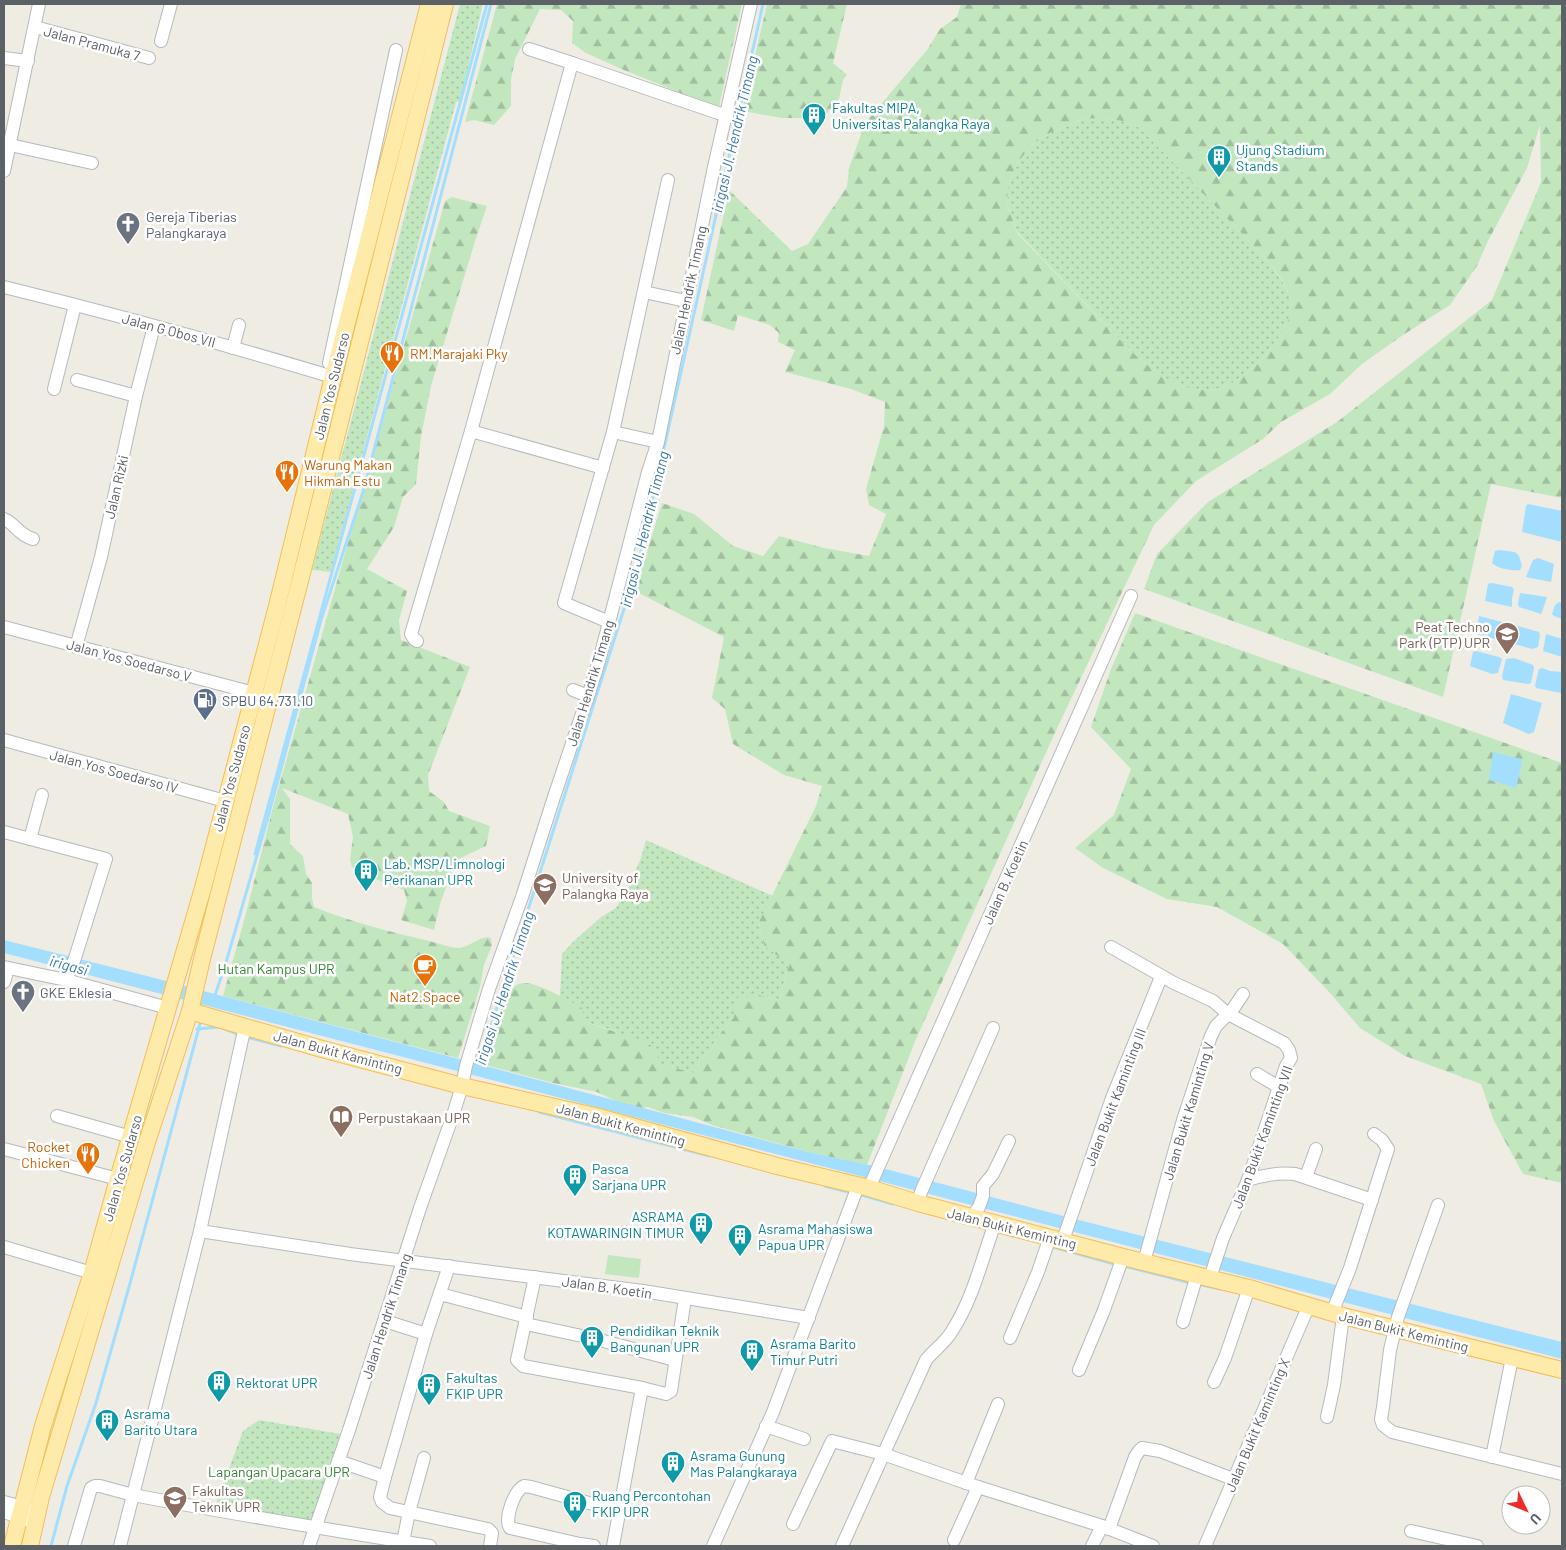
<svg xmlns="http://www.w3.org/2000/svg" width="1566" height="1550" font-family="Barlow,sans-serif">
  <style>
    .grass { fill: url(#grass-dots) }
    .forest { fill: url(#forest-firs); fill-rule: evenodd }
    .garden { fill: #c2e7bf }
    .water { fill: #a4deff }
    .lines { fill: none; stroke-linecap: round; stroke-linejoin: round }
    .stream { stroke: #a4deff; stroke-width: 3 }
    .minor-casing { stroke: #b6babe; stroke-width: 14 }
    .major-casing { stroke: #f6bd56; stroke-width: 18 }
    .minor { stroke: #fff; stroke-width: 12 }
    .major { stroke: #ffeba9; stroke-width: 16 }
    .labels { text-anchor: middle; dominant-baseline: central; stroke-width: 5; stroke-linejoin: round; paint-order: stroke }
    .street-label { font-size: 14px; fill: #5c6165; stroke: #fff }
    .culture-label { font-size: 14px; fill: #0d838f; stroke: #fff; text-anchor: start }
    .worship-label { font-size: 14px; fill: #5b616d; stroke: #fff; text-anchor: start }
    .food-label { font-size: 14px; fill: #c56008; stroke: #fff; text-anchor: start }
    .education-label { font-size: 14px; fill: #785e54; stroke: #fff; text-anchor: start }
    .service-label { font-size: 14px; fill: #4e5e75; stroke: #fff; text-anchor: start }
    .park-label { font-size: 14px; fill: #348632; stroke: #fff }
    .water-label { font-size: 15px; font-style: italic; fill: #3a7aac; stroke: #fff }
  </style>
  <defs>
    <pattern id="grass-dots" width="8" height="8" patternUnits="userSpaceOnUse" patternTransform="scale(1.25)"><rect width="8" height="8" fill="#c2e7bf"/><path d="M2 2h.1M6 6h.1" fill="none" stroke="#a1bf9f" stroke-width="1.8" stroke-linecap="round"/></pattern>
    <pattern id="forest-firs" width="22" height="20" patternUnits="userSpaceOnUse" patternTransform="scale(1.25)"><rect width="22" height="20" fill="#c2e7bf"/><path d="M5 1l3.5 6h-7zM16 11l3.5 6h-7z" fill="#a1bf9f"/></pattern>
  </defs>
  <rect width="100%" height="100%" fill="#efece4"/>
  <!-- grass -->
  <g class="grass">
    <path d="M460,4h23l-23,97 -4,1 -125,470 -19,-2z"/>
    <path d="M1102,118l21,3 17,7 129,134c9,13 24,32 23,48 0,3 -3,7 -4,10 -10,26 -44,64 -72,69 -7,2 -20,1 -27,-1 -23,-5 -43,-23 -60,-39l-112,-117 -10,-29 1,-16 10,-25 16,-19 16,-10 33,-14z"/>
    <path d="M646,840l127,56 -14,26 5,23 25,19 -10,36 -20,-5 -25,22 -18,22 -5,11 -11,10 -6,13 -26,-7 -9,5 -44,-40 -30,-9 -25,-26 2,-42 11,-12 28,-25 15,-9 12,-19 13,-31z"/>
    <path d="M259,1420l81,14 -28,91 -97,-19 28,-75z"/>
  </g>
  <!-- forest -->
  <g class="forest">
    <path d="M497,4h245l-23,102 -36,-12 -64,-26 -33,-15 -14,-10 1,-22 -12,-11 -21,-1 -25,50 -4,21v26l-17,19 -20,-5 -9,2z"/>
    <path d="M767,4h80l-14,59 14,12 -4,5 -4,19 -16,19h-41l-40,-7z"/>
    <path d="M961,4h601v494l-71,-14 -48,213 -299,-108 13,-35 51,-52 129,-80 155,-122 49,-118 -1,-57 -13,43 -39,73 -11,25 -27,39 -47,30 -41,29 -32,30 -49,28 -18,17 -67,42 -42,44 -95,199 -143,315 -49,126 -59,-13 -96,-27 -19,-8 -29,-4 -16,-6 -5,1 -19,-3 -27,-13 -44,-9 -64,-17 -3,-3c1,-9 3,-14 6,-23 6,-14 11,-58 33,-57 16,1 43,17 57,25l3,14 56,18 16,9 2,21 9,-4 26,7 6,-13 11,-10 5,-11 18,-22 2,-19 23,-3 20,5 10,-35 -25,-20 -5,-23 57,-116 6,-20 -38,-11 -51,-31 -8,-35 -13,-11 12,-61 -89,-46 27,-88 32,11 39,32 30,10 16,-20 45,12 45,8 17,-42 -17,-9 -3,-16 18,-63 1,-24 -34,-13 -66,-17 10,-22 -17,-8 1,-9 -9,-8 -32,-10 -4,16 -33,-11 28,-130 63,61 16,-7 39,-57 2,-19 16,-45 62,-73 13,-21 17,-12zM1102,118l21,3 17,7 129,134c9,12 24,32 23,48 0,3 -3,7 -4,10 -10,26 -44,64 -72,69 -7,2 -20,1 -27,-1 -23,-6 -43,-23 -60,-39l-112,-116 -10,-30 1,-16 10,-25 16,-19 16,-10 33,-14z"/>
    <path d="M452,197l35,9 -11,32 -45,148 -10,50 -5,48 -13,13 -9,30 -27,42 40,22 -8,29 2,20 69,27 -42,108 1,16 15,11 5,9 41,15 -4,20 -30,14 -16,44 -6,26 -33,-10 6,-19 -3,-11 -28,-11 -24,-12 -2,-7 3,-23 -5,-23 -66,-26 8,11v45l13,12 3,18 6,9v15l2,9c38,15 76,25 115,34 9,2 21,7 30,7 11,-1 23,-14 32,-10l1,7 -8,20 -4,22 -22,71 -235,-62 22,-79 28,-110 172,-606z"/>
    <path d="M1135,613l427,150v420l-39,-9 -29,-53 -13,-37 -76,-28 -45,-28 -30,-35 -47,-49 -66,-37 -50,-8 -64,-31 -28,-20 39,-33 17,-46 -40,-42 20,-58z"/>
  </g>
  <!-- garden -->
  <path class="garden" d="M608,1255l33,4 -2,19 -34,-4z"/>
  <!-- water -->
  <g class="water">
    <path d="M1528,504l34,7v31l-40,-10 4,-26z"/>
    <path d="M1499,550l16,2 4,4 3,10 -2,4c-8,1 -22,-1 -28,-7l3,-12z"/>
    <path d="M1538,558l16,6 -3,18 -25,-5 7,-17z"/>
    <path d="M1492,583l20,4 2,3 -2,8v9l-27,-6 3,-17z"/>
    <path d="M1520,593l27,4 -5,15 -1,2 -22,-7 -1,-3z"/>
    <path d="M1559,602l3,1v16l-8,-3 -2,-2 3,-9z"/>
    <path d="M1479,616l27,7 -3,18 -27,-7z"/>
    <path d="M1514,625l25,7 1,3 -2,12 -6,2 -22,-6z"/>
    <path d="M1546,634l16,5v18l-19,-6z"/>
    <path d="M1476,651l23,6 3,2 -4,14 -6,1 -22,-8 3,-14z"/>
    <path d="M1514,658l19,7 1,3 -3,15 -3,1 -25,-4 -1,-4 4,-17z"/>
    <path d="M1542,668l8,3 12,1v20l-1,1 -25,-5 -1,-3 4,-16z"/>
    <path d="M1511,694l31,9 -8,29 -5,2 -26,-11z"/>
    <path d="M1493,752l28,7 1,4 -6,25 -27,-8z"/>
    <path d="M4,940l147,37 657,175 70,15 193,51 491,124v17l-1558,-406z"/>
  </g>
  <g class="lines">
    <!-- stream -->
    <g class="stream">
      <path d="M255,854l232,-850"/>
      <path d="M214,998l11,-32 43,-149 53,-197 42,-128 128,-488"/>
      <path d="M197,1029l22,-2"/>
      <path d="M225,1029l15,6"/>
      <path d="M246,1037l35,9"/>
      <path d="M478,1067l160,-502 125,-561"/>
      <path d="M539,1112l171,44"/>
      <path d="M825,1186l27,7"/>
      <path d="M858,1194l35,10"/>
      <path d="M1049,1246l69,19"/>
      <path d="M1124,1266l67,17"/>
      <path d="M1197,1284l23,5"/>
      <path d="M51,1546l16,-60 29,-83 33,-116 72,-267"/>
    </g>
    <defs>
      <g id="minor">
        <path d="M35,27l114,31"/>
        <path d="M161,41l10,-37"/>
        <path d="M529,49l43,14"/>
        <path d="M4,58l24,3"/>
        <path d="M10,145l82,18"/>
        <path d="M4,171l35,-167"/>
        <path d="M4,287c110,27 220,57 329,90"/>
        <path d="M644,292l42,9"/>
        <path d="M233,348l6,-23"/>
        <path d="M329,363l67,-313"/>
        <path d="M77,380l59,16"/>
        <path d="M54,389l21,-84"/>
        <path d="M471,431l132,37"/>
        <path d="M613,432l45,10"/>
        <path d="M4,519c12,5 13,15 29,20"/>
        <path d="M609,622l-45,-19 49,-171 55,-252"/>
        <path d="M4,627l250,66"/>
        <path d="M417,641l-3,-2 -3,-5 60,-203 101,-368 155,53"/>
        <path d="M76,647l25,-90 35,-161 18,-70"/>
        <path d="M573,690l15,6"/>
        <path d="M4,740l221,61"/>
        <path d="M4,832l102,27 -31,99 -9,22"/>
        <path d="M30,839l12,-44"/>
        <path d="M1111,947l63,36 39,18 15,13 56,29 5,7 2,8 -5,8 -38,114 -25,58 -13,40"/>
        <path d="M4,967l62,13 102,28"/>
        <path d="M4,982l4,-13"/>
        <path d="M1257,1074l22,13"/>
        <path d="M57,1116l74,21"/>
        <path d="M4,1149l114,30"/>
        <path d="M1306,1177l10,-28"/>
        <path d="M1248,1180c16,-5 30,-8 47,-6l77,26"/>
        <path d="M869,1188l262,-592"/>
        <path d="M918,1203l3,-11 72,-164"/>
        <path d="M1438,1205l-40,112 -8,33 -7,57 -2,12 2,6 9,7 170,42"/>
        <path d="M972,1217l7,-10 4,-11v-10l10,-12 16,-33"/>
        <path d="M200,1231l150,23 293,37 166,27"/>
        <path d="M1063,1240l49,-142 49,-121"/>
        <path d="M4,1247l88,26"/>
        <path d="M1144,1262l39,-142 28,-84 5,-10 17,-17 10,-15"/>
        <path d="M535,1277l-18,83 6,6 119,22 24,6 5,-3 14,-93"/>
        <path d="M440,1294l87,23"/>
        <path d="M1332,1313l18,-45 38,-119 -6,-9 -8,-6"/>
        <path d="M385,1321l41,13"/>
        <path d="M1183,1322l14,-47"/>
        <path d="M526,1324l70,15 79,21"/>
        <path d="M1010,1338l28,-66 12,-35"/>
        <path d="M1079,1370l25,-60 19,-53"/>
        <path d="M1214,1382l11,-24 24,-70"/>
        <path d="M1327,1417l7,-32 9,-69"/>
        <path d="M766,1426l38,13"/>
        <path d="M1492,1457l20,-99"/>
        <path d="M338,1461l47,16 41,-143 23,-68"/>
        <path d="M385,1477l-5,20 2,5 8,6 98,21 4,4 -2,13"/>
        <path d="M966,1483l32,-79"/>
        <path d="M4,1502l26,7"/>
        <path d="M4,1512l23,8"/>
        <path d="M793,1524l39,-83 51,13 95,33 124,39 51,20"/>
        <path d="M1109,1529l26,-72 4,-6 3,-3 18,3 73,28"/>
        <path d="M1411,1531l66,15"/>
        <path d="M954,1540l24,-53"/>
        <path d="M403,1542l6,-30 15,-54"/>
        <path d="M580,1544l14,2"/>
        <path d="M74,1546l17,-58 4,-2h5l33,9 67,-264 45,-205"/>
        <path d="M120,1546l13,-51c99,19 198,35 297,51"/>
        <path d="M309,1546l40,-116 71,-222 33,-93 9,-29 4,-20 23,-77 33,-92 32,-100 34,-101 11,-35 49,-189 10,-30 56,-275 37,-163"/>
        <path d="M580,1546v-2l-70,-16c-6,-9 4,-37 14,-42l7,1 87,24"/>
        <path d="M613,1546l29,-158"/>
        <path d="M713,1546l60,-134 85,-226"/>
        <path d="M842,1546l84,-186c8,-10 20,-18 26,-29 21,-32 30,-72 43,-108"/>
        <path d="M1092,1546l10,-20"/>
        <path d="M1205,1546l104,-241"/>
      </g>
      <g id="major">
        <path d="M190,1011l132,38 140,37 133,30 182,50 92,22 49,15 205,54 126,31 94,28 219,54"/>
        <path d="M12,1546l31,-120 49,-153 26,-94 85,-291 74,-282 56,-229 96,-373"/>
        <path d="M30,1546l11,-49 106,-355 43,-131 12,-52 99,-382 144,-573"/>
      </g>
    </defs>
    <!-- minor casing -->
    <use href="#minor" class="minor-casing"/>
    <!-- major casing -->
    <use href="#major" class="major-casing"/>
    <!-- minor -->
    <use href="#minor" class="minor"/>
    <!-- major -->
    <use href="#major" class="major"/>
  </g>
  <!-- icons -->
  <defs>
    <symbol id="building-pin" viewBox="-11 -11 22 30"><path d="M0 17L-7.5 6A9.5 9.5 0 1 1 7.5 6Z" fill="#0f9aa8" stroke="#fff"/><path d="M-4-6H4V6H1V3H-1V6H-4ZM-2.5-4.3h1.7v1.8h-1.7ZM.8-4.3h1.7v1.8H.8ZM-2.5-1h1.7V.8h-1.7ZM.8-1h1.7V.8H.8Z" fill="#fff"/></symbol>
    <symbol id="church-pin" viewBox="-11 -11 22 30"><path d="M0 17L-7.5 6A9.5 9.5 0 1 1 7.5 6Z" fill="#6b7280" stroke="#fff"/><path d="M-1.2-6h2.4v3.5h3.3v2.4h-3.3V6h-2.4V-.1h-3.3v-2.4h3.3Z" fill="#fff"/></symbol>
    <symbol id="restaurant-pin" viewBox="-11 -11 22 30"><path d="M0 17L-7.5 6A9.5 9.5 0 1 1 7.5 6Z" fill="#e8710a" stroke="#fff"/><path d="M-5-6h1v4h1v-4h1v4h1v-4h1v5L-1.5 .5V6h-2V.5L-5-1ZM5-6V6H3V1.5H1.5Q1.5-4 5-6Z" fill="#fff"/></symbol>
    <symbol id="school-pin" viewBox="-11 -11 22 30"><path d="M0 17L-7.5 6A9.5 9.5 0 1 1 7.5 6Z" fill="#8d6e63" stroke="#fff"/><path d="M0-5L7-2L0 1L-7-2ZM-4 1L0 2.5L4 1V4Q0 6-4 4Z" fill="#fff"/></symbol>
    <symbol id="fuel-pin" viewBox="-11 -11 22 30"><path d="M0 17L-7.5 6A9.5 9.5 0 1 1 7.5 6Z" fill="#5c6f8a" stroke="#fff"/><path d="M-5.5-6h7V0h2V4h1.3V-2.5L3-4.5l.8-.8L6-3V5H2.5V1h-1V6h-7ZM-4.2-4.7v3.2H.2V-4.7Z" fill="#fff"/></symbol>
    <symbol id="university-pin" viewBox="-11 -11 22 30"><path d="M0 17L-7.5 6A9.5 9.5 0 1 1 7.5 6Z" fill="#8d6e63" stroke="#fff"/><path d="M0-5L7-2L0 1L-7-2ZM-4 1L0 2.5L4 1V4Q0 6-4 4Z" fill="#fff"/></symbol>
    <symbol id="cafe-pin" viewBox="-11 -11 22 30"><path d="M0 17L-7.5 6A9.5 9.5 0 1 1 7.5 6Z" fill="#e8710a" stroke="#fff"/><path d="M-5.5-4.5H6V0H3Q3 3.5 0 3.5H-2.5Q-5.5 3.5-5.5 0ZM3-3.2v2h1.7v-2ZM-6 4.5H4V6H-6Z" fill="#fff"/></symbol>
    <symbol id="library-pin" viewBox="-11 -11 22 30"><path d="M0 17L-7.5 6A9.5 9.5 0 1 1 7.5 6Z" fill="#8d6e63" stroke="#fff"/><path d="M-6-4Q-3-5.5-.7-3.5V5Q-3 3-6 4ZM6-4Q3-5.5 .7-3.5V5Q3 3 6 4Z" fill="#fff"/></symbol>
  </defs>
  <g fill-rule="evenodd">
    <use href="#building-pin" x="800" y="101" width="28" height="38"/>
    <use href="#building-pin" x="1205" y="143" width="28" height="38"/>
    <use href="#church-pin" x="114" y="210" width="28" height="38"/>
    <use href="#restaurant-pin" x="378" y="339" width="28" height="38"/>
    <use href="#restaurant-pin" x="273" y="458" width="28" height="38"/>
    <use href="#school-pin" x="1493" y="620" width="28" height="38"/>
    <use href="#fuel-pin" x="191" y="686" width="28" height="38"/>
    <use href="#building-pin" x="352" y="857" width="28" height="38"/>
    <use href="#university-pin" x="531" y="871" width="28" height="38"/>
    <use href="#cafe-pin" x="411" y="952" width="28" height="38"/>
    <use href="#church-pin" x="9" y="978" width="28" height="38"/>
    <use href="#library-pin" x="327" y="1103" width="28" height="38"/>
    <use href="#restaurant-pin" x="74" y="1140" width="28" height="38"/>
    <use href="#building-pin" x="561" y="1162" width="28" height="38"/>
    <use href="#building-pin" x="687" y="1210" width="28" height="38"/>
    <use href="#building-pin" x="726" y="1222" width="28" height="38"/>
    <use href="#building-pin" x="578" y="1324" width="28" height="38"/>
    <use href="#building-pin" x="738" y="1337" width="28" height="38"/>
    <use href="#building-pin" x="205" y="1368" width="28" height="38"/>
    <use href="#building-pin" x="415" y="1371" width="28" height="38"/>
    <use href="#building-pin" x="93" y="1407" width="28" height="38"/>
    <use href="#building-pin" x="659" y="1449" width="28" height="38"/>
    <use href="#university-pin" x="161" y="1484" width="28" height="38"/>
    <use href="#building-pin" x="561" y="1489" width="28" height="38"/>
  </g>
  <g class="labels">
    <!-- street labels -->
    <g class="street-label">
      <text transform="translate(92 43) rotate(15)">Jalan Pramuka 7</text>
      <text transform="translate(688 290) rotate(-78)">Jalan Hendrik Timang</text>
      <text transform="translate(169 330) rotate(15)">Jalan G Obos VII</text>
      <text transform="translate(331 386) rotate(-76)">Jalan Yos Sudarso</text>
      <text transform="translate(116 487) rotate(-77)">Jalan Rizki</text>
      <text transform="translate(129 660) rotate(15)">Jalan Yos Soedarso V</text>
      <text transform="translate(590 683) rotate(-73)">Jalan Hendrik Timang</text>
      <text transform="translate(114 771) rotate(15)">Jalan Yos Soedarso IV</text>
      <text transform="translate(231 778) rotate(-75)">Jalan Yos Sudarso</text>
      <text transform="translate(1005 882) rotate(-66)">Jalan B. Koetin</text>
      <text transform="translate(338 1052) rotate(15)">Jalan Bukit Kaminting</text>
      <text transform="translate(1115 1097) rotate(-69)">Jalan Bukit Kaminting III</text>
      <text transform="translate(1188 1111) rotate(-73)">Jalan Bukit Kaminting V</text>
      <text transform="translate(621 1124) rotate(15)">Jalan Bukit Keminting</text>
      <text transform="translate(1262 1137) rotate(-70)">Jalan Bukit Kaminting VII</text>
      <text transform="translate(122 1168) rotate(-74)">Jalan Yos Sudarso</text>
      <text transform="translate(1012 1228) rotate(14)">Jalan Bukit Keminting</text>
      <text transform="translate(607 1287) rotate(8)">Jalan B. Koetin</text>
      <text transform="translate(386 1316) rotate(-72)">Jalan Hendrik Timang</text>
      <text transform="translate(1404 1331) rotate(14)">Jalan Bukit Keminting</text>
      <text transform="translate(1257 1425) rotate(-67)">Jalan Bukit Kaminting X</text>
    </g>
    <!-- culture labels -->
    <g class="culture-label">
      <text x="832" y="107">Fakultas MIPA,<tspan x="832" dy="16">Universitas Palangka Raya</tspan></text>
      <text x="1236" y="149">Ujung Stadium<tspan x="1236" dy="16">Stands</tspan></text>
      <text x="384" y="863">Lab. MSP/Limnologi<tspan x="384" dy="16">Perikanan UPR</tspan></text>
      <text x="592" y="1168">Pasca<tspan x="592" dy="16">Sarjana UPR</tspan></text>
      <text x="684" y="1216" text-anchor="end">ASRAMA<tspan x="684" dy="16">KOTAWARINGIN TIMUR</tspan></text>
      <text x="758" y="1228">Asrama Mahasiswa<tspan x="758" dy="16">Papua UPR</tspan></text>
      <text x="610" y="1330">Pendidikan Teknik<tspan x="610" dy="16">Bangunan UPR</tspan></text>
      <text x="770" y="1343">Asrama Barito<tspan x="770" dy="16">Timur Putri</tspan></text>
      <text x="446" y="1377">Fakultas<tspan x="446" dy="16">FKIP UPR</tspan></text>
      <text x="236" y="1382">Rektorat UPR</text>
      <text x="124" y="1413">Asrama<tspan x="124" dy="16">Barito Utara</tspan></text>
      <text x="690" y="1455">Asrama Gunung<tspan x="690" dy="16">Mas Palangkaraya</tspan></text>
      <text x="592" y="1495">Ruang Percontohan<tspan x="592" dy="16">FKIP UPR</tspan></text>
    </g>
    <!-- worship labels -->
    <g class="worship-label">
      <text x="146" y="216">Gereja Tiberias<tspan x="146" dy="16">Palangkaraya</tspan></text>
      <text x="40" y="992">GKE Eklesia</text>
    </g>
    <!-- food labels -->
    <g class="food-label">
      <text x="410" y="353">RM.Marajaki Pky</text>
      <text x="304" y="464">Warung Makan<tspan x="304" dy="16">Hikmah Estu</tspan></text>
      <text x="425" y="996" text-anchor="middle">Nat2.Space</text>
      <text x="70" y="1146" text-anchor="end">Rocket<tspan x="70" dy="16">Chicken</tspan></text>
    </g>
    <!-- education labels -->
    <g class="education-label">
      <text x="1490" y="626" text-anchor="end">Peat Techno<tspan x="1490" dy="16">Park (PTP) UPR</tspan></text>
      <text x="562" y="877">University of<tspan x="562" dy="16">Palangka Raya</tspan></text>
      <text x="358" y="1117">Perpustakaan UPR</text>
      <text x="192" y="1490">Fakultas<tspan x="192" dy="16">Teknik UPR</tspan></text>
    </g>
    <!-- service labels -->
    <g class="service-label">
      <text x="222" y="700">SPBU 64.731.10</text>
    </g>
    <!-- park labels -->
    <g class="park-label">
      <text x="276" y="968">Hutan Kampus UPR</text>
      <text x="279" y="1471">Lapangan Upacara UPR</text>
    </g>
    <!-- water labels -->
    <g class="water-label">
      <text transform="translate(734 134) rotate(-77)">irigasi Jl. Hendrik Timang</text>
      <text transform="translate(644 529) rotate(-76)">irigasi Jl. Hendrik Timang</text>
      <text transform="translate(69 965) rotate(15)">irigasi</text>
      <text transform="translate(504 988) rotate(-72)">irigasi Jl. Hendrik Timang</text>
    </g>
  </g>
  <!-- border -->
  <rect width="1566" height="1550" fill="none" stroke="#5c6165" stroke-width="10"/>
  <!-- north arrow -->
  <g transform="translate(1526 1510) rotate(133)"><circle r="24" fill="#ffffff" stroke="#bec0c1"/>
  <path d="M0-4L9 19L0 12L-9 19Z" fill="#ef2a2a"/>
  <text y="-8" font-size="14" font-weight="bold" text-anchor="middle" fill="#5c6165">U</text>
  </g>
</svg>
